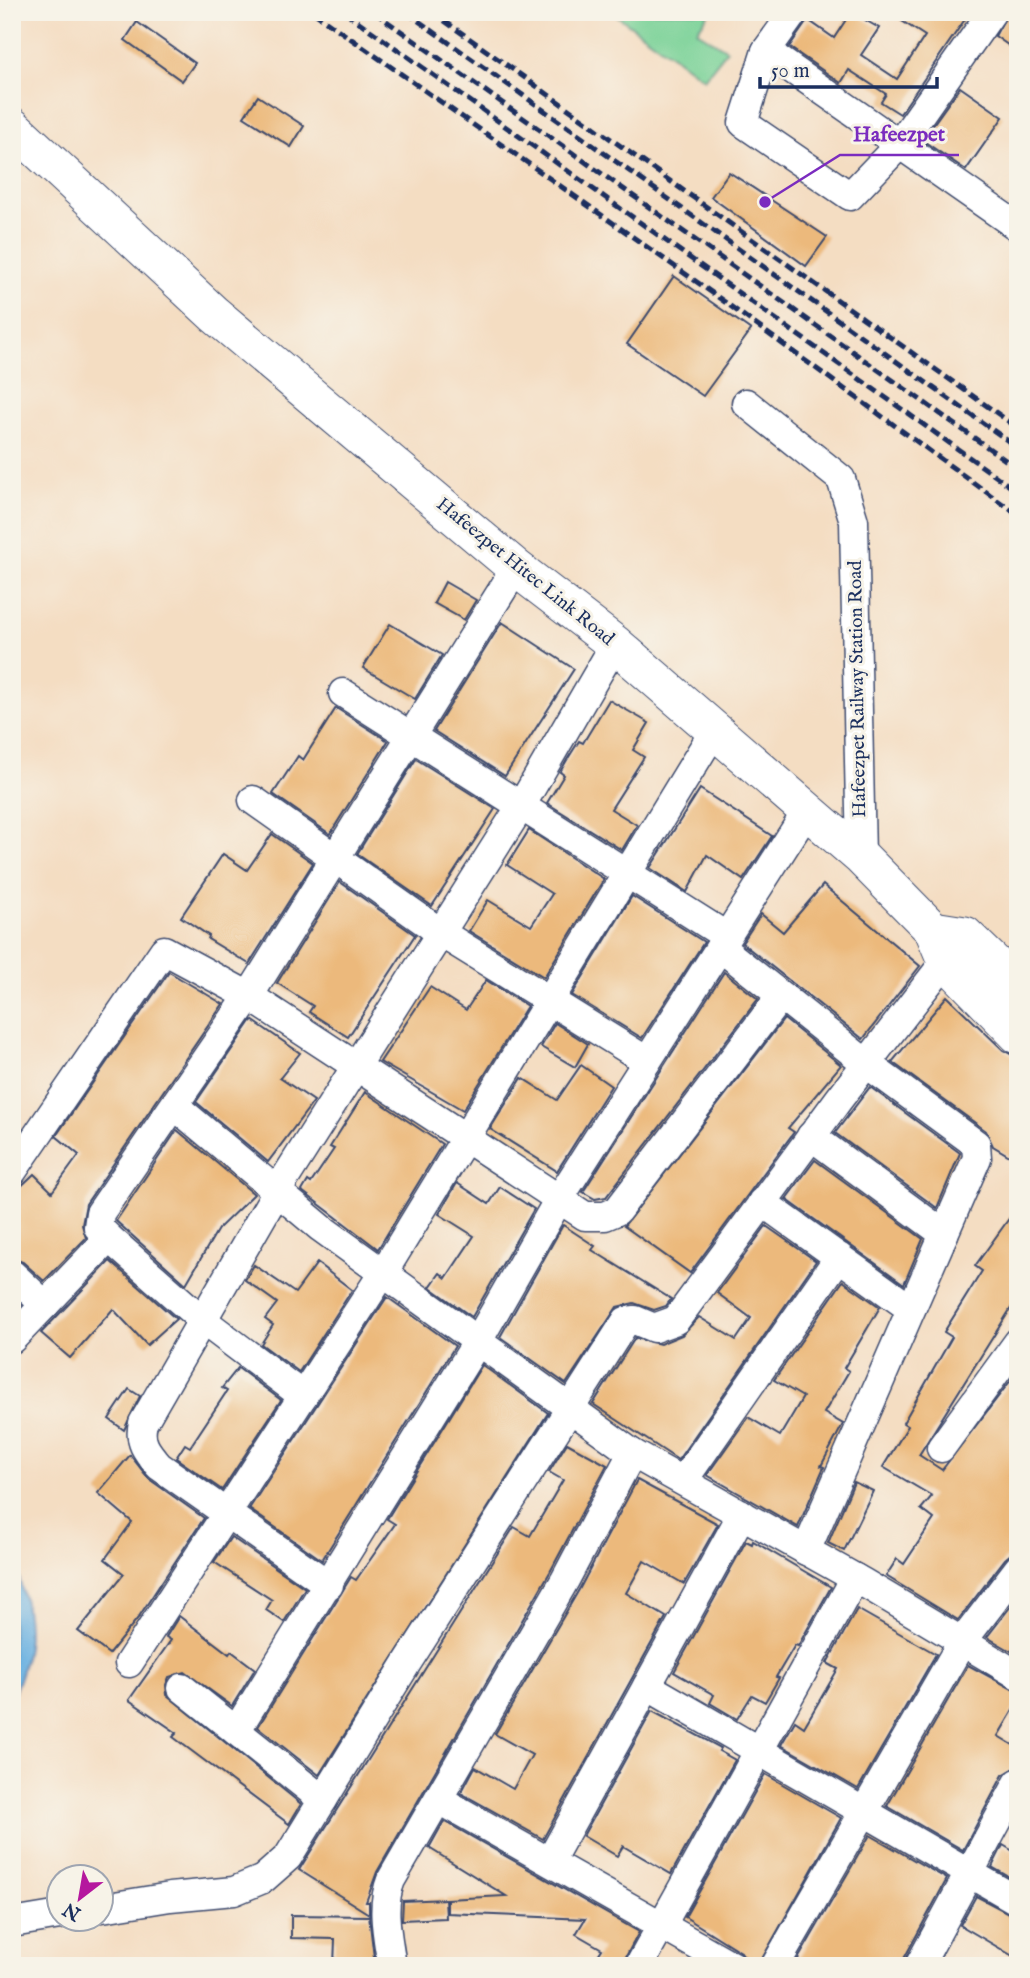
<svg xmlns="http://www.w3.org/2000/svg" width="1030" height="1978" font-family="'IM FELL English',serif">
  <style>
    .green { fill: #78d196; stroke: #4a807a; stroke-width: 2 }
    .water { fill: #6ab1e1; stroke: #4270a0; stroke-width: 2 }
    .building { fill: #ecb97b }
    .lines { fill: none; stroke-linecap: round; stroke-linejoin: round }
    .minor-casing { stroke: #3c496d; stroke-width: 31 }
    .major-casing { stroke: #3c496d; stroke-width: 39 }
    .minor { stroke: #fff; stroke-width: 28 }
    .major { stroke: #fff; stroke-width: 37 }
    .rail { stroke: #1b2f5e; stroke-width: 5; stroke-dasharray: 10 5; stroke-linecap: butt }
    .labels { text-anchor: middle; dominant-baseline: central; stroke-width: 6; stroke-linejoin: round; paint-order: stroke }
    .street-label { font-size: 19px; fill: #1b2f5e; stroke: #f7f3e8 }
    .leader { fill: none; stroke: #7b2cbf; stroke-width: 2.5 }
    .callout-dot { fill: #7b2cbf; stroke: #f7f3e8; stroke-width: 2.5 }
    .callout-label { font-size: 21px; text-anchor: middle; font-weight: bold; fill: #7b2cbf; stroke: #f7f3e8; stroke-width: 6; stroke-linejoin: round; paint-order: stroke }
  </style>
  <rect width="100%" height="100%" fill="#f7f3e8"/>
  <filter id="ink" filterUnits="userSpaceOnUse"><feTurbulence type="fractalNoise" baseFrequency=".0143" numOctaves="2"/><feDisplacementMap in="SourceGraphic" scale="14" xChannelSelector="R" yChannelSelector="G"/><feConvolveMatrix kernelMatrix="1 2 1 2 8 2 1 2 1" color-interpolation-filters="sRGB"/></filter>
  <filter id="wash" filterUnits="userSpaceOnUse"><feTurbulence type="fractalNoise" baseFrequency=".00686" numOctaves="4" result="noise"/><feDisplacementMap in="SourceGraphic" scale="28" xChannelSelector="R" yChannelSelector="G"/><feGaussianBlur stdDeviation="1.57" result="paint"/><feColorMatrix in="noise" values="0 0 0 0 0 0 0 0 0 0 0 0 0 0 0 0 0 1.4 0 .05"/><feComposite in="paint" operator="in"/></filter>
  <g filter="url(#wash)">
    <rect width="100%" height="100%" fill="#f4ddc2"/>
    <!-- green -->
    <path class="green" d="M612,12h98l-13,19 30,19 -23,29z"/>
    <!-- water -->
    <path class="water" d="M12,1552c16,58 26,87 0,145z"/>
    <g id="blocks">
      <!-- building -->
      <g class="building">
        <path d="M851,12l28,16 -18,27 36,24 28,-43 -37,-24h82l-70,102 -19,-12 5,-8 -37,-24 -8,13 -52,-36 19,-27 26,18z"/>
        <path d="M1008,12h10v40l-23,-16z"/>
        <path d="M137,22l58,41 -13,18 -57,-41z"/>
        <path d="M960,87l43,30 -37,53 -44,-30z"/>
        <path d="M258,96l46,30 -13,21 -47,-30z"/>
        <path d="M729,172l98,65 -21,29 -95,-69z"/>
        <path d="M674,276l77,54 -48,66 -76,-52z"/>
        <path d="M445,582l31,18 -12,20 -30,-17z"/>
        <path d="M502,622l72,47 -69,107 -71,-45z"/>
        <path d="M390,624l52,31 -27,44 -52,-31z"/>
        <path d="M609,700l40,23 -16,27 11,7 -33,52 26,16 -15,25 -75,-47 17,-28 -4,-3 7,-12 12,-19 4,2z"/>
        <path d="M336,708l52,33 -58,93 -57,-40 25,-38 5,4z"/>
        <path d="M416,759l79,50 -63,97 -75,-52z"/>
        <path d="M700,789l72,47 -29,44 -36,-25 -20,37 -37,-24z"/>
        <path d="M529,830l75,49 -60,98 -75,-46 19,-31 43,26 21,-32 -45,-29z"/>
        <path d="M272,834l41,29 -64,101 -41,-25 1,-3 -28,-19 42,-63 24,16z"/>
        <path d="M340,882l75,53 -67,102 -39,-25 4,-6 -36,-23z"/>
        <path d="M823,885l97,81 -57,73 -121,-96 19,-29 22,18z"/>
        <path d="M632,896l72,46 -62,96 -70,-43z"/>
        <path d="M169,972l54,32 -137,200 -4,21 4,13 -42,43 -21,-19 -11,-4v-63l22,-21 18,18 27,-37 -23,-19z"/>
        <path d="M724,972l34,27 -152,198 -11,2 -12,-7z"/>
        <path d="M486,980l41,26 -64,104 -83,-48 50,-75 36,23z"/>
        <path d="M947,996l56,54 15,8v103l-25,-15 -7,-15 -94,-69z"/>
        <path d="M784,1019l57,46 -53,63 6,4 -104,141 -66,-47z"/>
        <path d="M252,1020l48,33 -20,25 34,23 -46,61 -72,-60z"/>
        <path d="M555,1023l33,21 -13,23 -34,-20z"/>
        <path d="M581,1065l30,21 -54,85 -67,-42 32,-51 35,22z"/>
        <path d="M870,1087l90,66 -23,55 -102,-75z"/>
        <path d="M365,1092l77,52 -64,105 -76,-58 6,-10 3,2 23,-34 -4,-2z"/>
        <path d="M177,1130l77,64 -36,35 -32,55 -70,-63z"/>
        <path d="M815,1160l108,79 -19,45 -118,-85z"/>
        <path d="M457,1183l32,21 11,-17 34,22 -62,108 -42,-30 10,-14 6,5 28,-42 -35,-22z"/>
        <path d="M1018,1206v91l-99,158 23,15 76,-99v94l-8,10 8,6v67l-13,11 -47,61 -72,-44 11,-17 7,5 30,-45 -13,-10 11,-13 -49,-29 25,-41 -5,-3 49,-86 -8,-5 38,-61 -7,-5z"/>
        <path d="M563,1225l32,21 -3,4 79,49 -5,7 -12,4 -20,-7 -17,4 -51,77 -66,-47z"/>
        <path d="M766,1226l50,35 -138,199 -85,-56 42,-66 25,6 22,-9 17,-18 37,23 15,-22 -34,-25z"/>
        <path d="M110,1261l66,58 -29,26 -34,-36 -43,49 -29,-25z"/>
        <path d="M317,1263l35,27 -53,82 -38,-28 12,-19 -8,-6 12,-16 -32,-23 9,-15 41,28z"/>
        <path d="M843,1281l37,26 -36,61 5,3 -25,42 19,11 -22,42 3,1 -26,60 -91,-52 41,-58 32,19 23,-39 -29,-17z"/>
        <path d="M387,1297l68,49 -133,214 -73,-51z"/>
        <path d="M482,1365l66,48 -229,362 -61,-48 93,-150 5,3 39,-56 -8,-5z"/>
        <path d="M238,1368l43,32 -59,90 -46,-32 9,-14 5,3 37,-56 -5,-3z"/>
        <path d="M129,1389l11,7 -16,34 -15,-11z"/>
        <path d="M567,1443l40,22 -57,107 -173,300 -11,30h3v12l-70,-44 215,-343 16,9 33,-56 -14,-8z"/>
        <path d="M130,1455l19,24 55,39 -66,100 -29,36 -31,-23 46,-57 -19,-15 27,-37 -34,-29z"/>
        <path d="M637,1480l81,44 -34,60 -40,-23 -18,32 40,24 -123,222 -82,-46 14,-26 38,22 19,-34 -37,-21 85,-146z"/>
        <path d="M854,1482l19,9 -29,60 -16,-8z"/>
        <path d="M231,1537l74,51 -21,34 -18,-12 6,-10 -58,-38z"/>
        <path d="M746,1541l6,3 1,-3 78,46 -33,59 -3,-1 -19,32 3,1 -14,24 -13,-7 -15,24 -27,-16 4,-8 -40,-23z"/>
        <path d="M1018,1597v58l-31,-18z"/>
        <path d="M857,1609l79,45 -78,135 -77,-44 14,-24 9,6 34,-58 -11,-6z"/>
        <path d="M179,1616l50,38 2,-3 24,18 -23,37 -47,-34 -16,5 -3,8 1,10 134,109 -12,20 -116,-87 4,-4 -48,-33 42,-60 -5,-3z"/>
        <path d="M968,1665l50,27v10l-20,34 20,12v18l-15,9 -40,75 -76,-44z"/>
        <path d="M652,1711l69,37 -2,3 16,9 -64,114 -48,-28 -6,10 -34,-20z"/>
        <path d="M765,1774l76,44 -83,148h-8l-9,-14 -56,-35z"/>
        <path d="M444,1821l195,111 -18,34h-30l11,-17 -26,-15 9,-15 -138,-6v-14l59,-3 -77,-48z"/>
        <path d="M870,1835l77,44 -47,87h-106z"/>
        <path d="M1003,1845l15,9v28l-26,-15z"/>
        <path d="M976,1896l42,22v41l-58,-34z"/>
        <path d="M445,1899l1,19 -44,2 1,-19z"/>
        <path d="M291,1915l78,1 6,50h-41l1,-27 -44,-1z"/>
      </g>
    </g>
  </g>
  <g filter="url(#ink)">
    <use href="#blocks" fill-opacity="0" stroke="#3c496d" stroke-width="2"/>
    <g class="lines">
      <defs>
        <g id="minor">
          <path d="M794,12l-28,39 -23,72 107,73 48,-50 94,-134"/>
          <path d="M766,51l252,176"/>
          <path d="M746,403l95,76 13,42 7,336"/>
          <path d="M343,693l383,243"/>
          <path d="M253,800l188,133 206,128"/>
          <path d="M720,947l147,117 109,80 1,14 -171,393"/>
          <path d="M175,1106l146,122 311,225 232,130 154,92"/>
          <path d="M811,1136l133,98"/>
          <path d="M12,1172l152,-222 85,46 336,220h20l12,-5 164,-215"/>
          <path d="M762,1202l149,107"/>
          <path d="M12,1274l33,31"/>
          <path d="M12,1339l97,-101"/>
          <path d="M303,1396l-102,-77 -92,-81 -11,-11 2,-14 149,-217 267,-428"/>
          <path d="M941,1448l77,-106"/>
          <path d="M683,1481l156,-224"/>
          <path d="M742,1514l-95,172 371,215"/>
          <path d="M329,1585l-170,-119c-12,-14 -21,-24 -16,-43l134,-232 244,-385 94,-162"/>
          <path d="M129,1663l254,-390 331,-542"/>
          <path d="M182,1688l141,112"/>
          <path d="M236,1731l242,-390 81,-142 248,-388"/>
          <path d="M440,1800l293,166"/>
          <path d="M550,1861l97,-175"/>
          <path d="M102,1908l68,-11 64,-6 29,-12 25,-22 119,-194 219,-342 9,-1 19,8 22,-8 163,-221 118,-153"/>
          <path d="M12,1923l48,-8"/>
          <path d="M392,1966c-4,-28 -12,-59 -1,-86l174,-300 67,-127"/>
          <path d="M639,1966l216,-388"/>
          <path d="M775,1966l187,-324 56,-73"/>
          <path d="M919,1966l99,-183"/>
        </g>
        <g id="major">
          <path d="M12,126l202,188 302,254 99,76 246,213 72,73 13,31 72,74"/>
          <path d="M933,930l32,5 53,51"/>
        </g>
      </defs>
      <!-- minor casing -->
      <use href="#minor" class="minor-casing"/>
      <!-- major casing -->
      <use href="#major" class="major-casing"/>
      <!-- minor -->
      <use href="#minor" class="minor"/>
      <!-- major -->
      <use href="#major" class="major"/>
      <!-- rail -->
      <g class="rail">
        <path d="M313,12l391,275 314,228"/>
        <path d="M345,12l673,480"/>
        <path d="M374,12l644,457"/>
        <path d="M406,12l612,436"/>
        <path d="M432,12l586,416"/>
      </g>
    </g>
  </g>
  <g class="labels">
    <!-- street labels -->
    <g class="street-label">
      <text transform="translate(525 572) rotate(39)">Hafeezpet Hitec Link Road</text>
      <text transform="translate(858 689) rotate(-91)">Hafeezpet Railway Station Road</text>
    </g>
  </g>
  <!-- callouts -->
  <path class="leader" d="M765 202L840 155H959"/>
  <circle class="callout-dot" cx="765" cy="202" r="7"/>
  <g class="callout-label">
    <text x="899" y="141">Hafeezpet</text>
  </g>
  <!-- margin -->
  <rect width="1030" height="1978" fill="none" stroke="#f7f3e8" stroke-width="42"/>
  <!-- north arrow -->
  <g transform="translate(80 1898) rotate(211)"><circle r="33" fill="#f7f3e8" stroke="#9fa5b1" stroke-width="2"/>
  <path d="M0-5L12 26L0 18L-12 26Z" fill="#b5179e"/>
  <text y="-10" font-size="19" font-weight="bold" text-anchor="middle" fill="#1b2f5e">N</text>
  </g>
  <!-- scale -->
  <path d="M760 77v10h177v-10" fill="none" stroke="#1b2f5e" stroke-width="3.5"/>
  <text x="771" y="77" font-size="21" fill="#1b2f5e" stroke="#f7f3e8" stroke-width="5" paint-order="stroke">50 m</text>
</svg>
